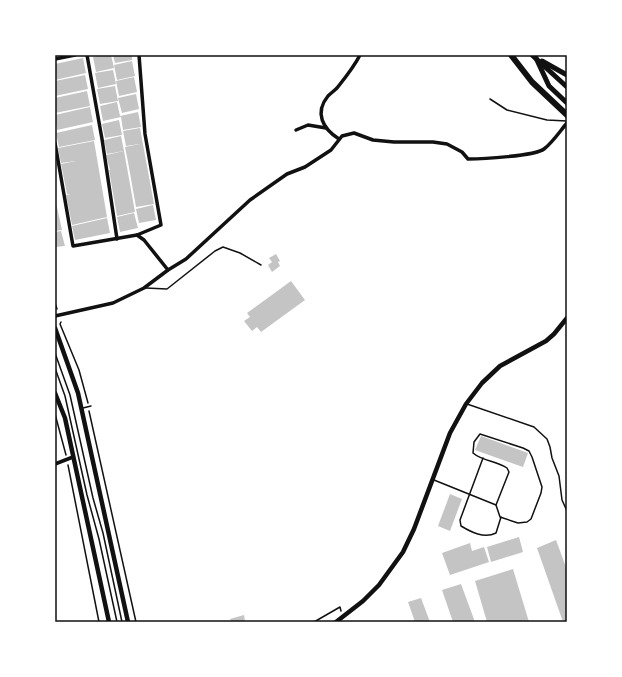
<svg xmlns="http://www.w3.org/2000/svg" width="622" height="677" font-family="Overpass,sans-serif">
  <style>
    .building { fill: #c4c4c4 }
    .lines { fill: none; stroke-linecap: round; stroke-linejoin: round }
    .path { stroke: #111; stroke-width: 1.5 }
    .service { stroke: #111; stroke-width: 1.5 }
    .minor { stroke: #111; stroke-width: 3.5 }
    .tertiary { stroke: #111; stroke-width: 4.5 }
    .secondary { stroke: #111; stroke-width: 5 }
    .motorway { stroke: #111; stroke-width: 6 }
    .neatline { fill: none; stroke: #111; stroke-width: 1.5 }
  </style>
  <rect width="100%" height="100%" fill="#fff"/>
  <!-- building -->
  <g class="building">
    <path d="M102,55h9l3,13 -18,4 -3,-15z"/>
    <path d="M113,55h19v5l-17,3z"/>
    <path d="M83,58l3,15 -31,7v-16z"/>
    <path d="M132,61l3,15 -18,4 -3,-15z"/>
    <path d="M113,70l3,14 -18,4 -3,-15z"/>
    <path d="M85,75l3,14 -33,7v-15z"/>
    <path d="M134,77l3,15 -18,4 -3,-15z"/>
    <path d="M115,86l3,15 -18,3 -3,-15z"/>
    <path d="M87,91l3,15 -35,7v-15z"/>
    <path d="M136,94l3,15 -17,4 -4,-15z"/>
    <path d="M117,102l3,14 18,-4 3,15 -18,3 -2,-13 -18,4 -3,-15z"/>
    <path d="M90,107l3,15 -36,8 -2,-15z"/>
    <path d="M119,120l3,15 -17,3 -3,-14z"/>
    <path d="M92,125l3,15 -36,7 -3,-14z"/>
    <path d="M140,128l14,76 -18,3 -8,-45 5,-1 -5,1 -3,-15 15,-3 -14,2 -3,-15z"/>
    <path d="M121,136l3,15 -17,3 -3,-14z"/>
    <path d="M94,141l13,76 -35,8 -6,-30 5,-1h-4l-6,-30 15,-3 -15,2 -3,-15z"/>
    <path d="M124,151l11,61 -18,4 -8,-46 5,-1 -4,1 -4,-15z"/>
    <path d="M55,198l7,32 -7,1z"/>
    <path d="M153,205l3,15 -17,3 -3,-14z"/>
    <path d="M134,213l4,15 -18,4 -3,-15z"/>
    <path d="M107,218l3,15 -35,7 -3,-14z"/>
    <path d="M61,231l4,15 -10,1v-15z"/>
    <path d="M276,254l4,7 -2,1 2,4 -8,6 -4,-7 4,-3 -3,-4z"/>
    <path d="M291,281l14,19 -44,32 -4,-5 -5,4 -8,-10 6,-4 -3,-4z"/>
    <path d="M481,436l47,17 -5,14 -48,-17z"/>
    <path d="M450,494l12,5 -12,32 -12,-5z"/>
    <path d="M519,537l4,15 -32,10 -4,-15z"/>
    <path d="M556,540l11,30v52h-4l-26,-74z"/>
    <path d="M470,543l2,8 12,-4 5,15 -39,13 -8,-22z"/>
    <path d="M513,569l16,53h-42l-12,-41z"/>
    <path d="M461,584l14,38h-22l-11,-32z"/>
    <path d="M421,598l9,24h-15l-7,-20z"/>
    <path d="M244,615l1,6 -14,1 -1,-3z"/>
  </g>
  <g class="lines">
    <!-- path -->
    <g class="path">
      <path d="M55,303l2,6"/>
      <path d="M61,322l-1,2 19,46 9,33"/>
      <path d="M89,411l47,211"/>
      <path d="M55,414l11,41"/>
      <path d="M68,465l31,157"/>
      <path d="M314,622l26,-15 1,4"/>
    </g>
    <!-- service -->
    <g class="service">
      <path d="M490,99l17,11 40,10 20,1"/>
      <path d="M146,288l21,1 48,-38 8,-4 17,6 21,12"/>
      <path d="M55,353l15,42 23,103 10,35 19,89"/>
      <path d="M55,368l10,28 22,99 12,44 18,83"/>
      <path d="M467,404l67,23 13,12 3,8 2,11 7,18 3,24 5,11"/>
      <path d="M83,408l8,-2"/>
      <path d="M480,434l43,14 6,3 3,6 10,30 -1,6 -10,26 -4,3 -9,1 -18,-6 -4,-12 13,-33 -2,-4c-10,-7 -25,-7 -34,-15l1,-11z"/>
      <path d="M483,458l-23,62 1,6c10,6 23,13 35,7l5,-16"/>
      <path d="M434,480l62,25"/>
    </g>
    <!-- minor -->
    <g class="minor">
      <path d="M87,55l15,84 15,100"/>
      <path d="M55,59l20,-4"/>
      <path d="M296,130l12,-5 18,3"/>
      <path d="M339,139c-16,-10 -25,-26 -11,-43 3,-3 6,-5 9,-8 8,-10 17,-21 23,-33"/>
      <path d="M55,143l18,103 64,-11 24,-10 -16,-91 -6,-79"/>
      <path d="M137,235l7,5 24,30"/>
      <path d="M55,316l58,-13 31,-15 24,-18 18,-11 64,-59 37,-26 18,-7 26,-17 11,-14 12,-3 19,7 21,2h39l14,2 15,8 6,7c14,0 67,-3 76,-10 9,-7 16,-18 23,-26"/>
      <path d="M55,464l18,-7"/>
    </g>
    <!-- tertiary -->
    <g class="tertiary">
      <path d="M55,328l23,65 50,229"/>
      <path d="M55,393l10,25 44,204"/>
      <path d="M336,622l27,-21 16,-16 24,-33 11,-23 36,-96 16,-29 16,-21 18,-17 46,-25 8,-7 13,-16"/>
    </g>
    <!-- secondary -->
    <g class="secondary">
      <path d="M532,55l35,32"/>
      <path d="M536,58l13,28 18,17"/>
      <path d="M542,61l25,14"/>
    </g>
    <!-- motorway -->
    <path class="motorway" d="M511,55l21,27 35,33"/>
  </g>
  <!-- border -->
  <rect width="622" height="677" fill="none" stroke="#ffffff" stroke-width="112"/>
  <rect x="56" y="56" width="510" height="565" class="neatline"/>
</svg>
